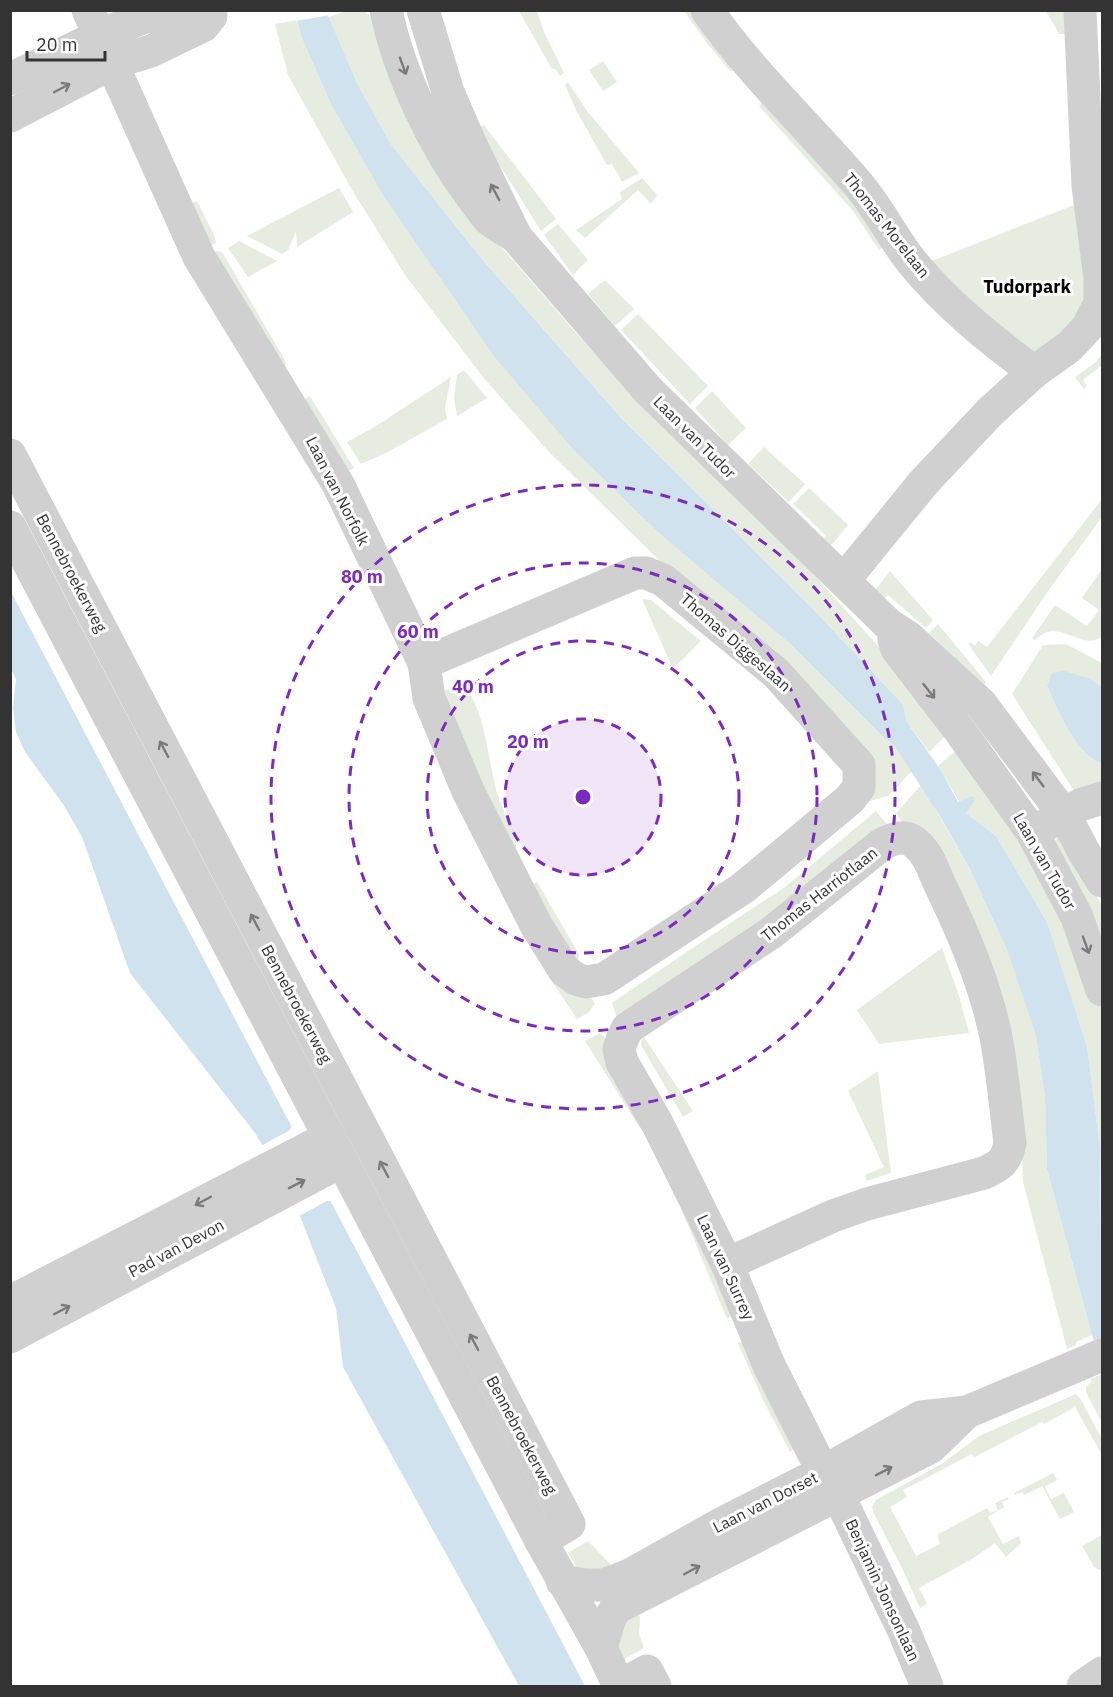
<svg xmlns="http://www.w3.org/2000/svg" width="1113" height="1697" font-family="'IBM Plex Sans',sans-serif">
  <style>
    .green { fill: #e6ecdf }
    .water { fill: #cfe2ee }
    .pier { fill: #fff }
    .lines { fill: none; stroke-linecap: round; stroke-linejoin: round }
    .minor { stroke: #d0d0d0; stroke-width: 33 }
    .oneway { stroke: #7a7a7a }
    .ring { fill: none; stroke: #7b2cbf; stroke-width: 3; stroke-dasharray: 10 8 }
    .labels { text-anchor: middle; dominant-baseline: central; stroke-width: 6; stroke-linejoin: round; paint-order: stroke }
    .street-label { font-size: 16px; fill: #333; stroke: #fff }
    .neighbourhood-label { font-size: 18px; font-weight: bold; fill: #000; stroke: #fff }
    .centre { fill: #7b2cbf; stroke: #fff; stroke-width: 3 }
    .ring-label { font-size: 18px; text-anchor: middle; font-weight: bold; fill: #7b2cbf; stroke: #fff; stroke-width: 6; stroke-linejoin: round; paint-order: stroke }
  </style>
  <rect width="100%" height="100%" fill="#fff"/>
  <!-- green -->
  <g class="green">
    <path d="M363,10l9,8 126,225 78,90 71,77 161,158 88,98 53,66 -20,20 -23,-31 -4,-16 -90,-97 -190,-189 -142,-162 -90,-114 -33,-60 -29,-66 19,-6z"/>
    <path d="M519,11h18l7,21 20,41 -4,3 -5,-7h-3z"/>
    <path d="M684,11h10l42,56 -5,5 -24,-29z"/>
    <path d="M1046,11h21l3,23h-11z"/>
    <path d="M297,20l4,16 30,68 53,93 109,158 237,236 58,51 94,94 12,9 18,26 -24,25 -22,6 9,-18 -210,-218 -116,-114 -66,-75 -78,-102 -53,-85 -64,-115 -13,-51z"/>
    <path d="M603,61l14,21 -14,9 -14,-21z"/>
    <path d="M568,82l19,29 52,62 -17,9 -10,-18 -5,1 -30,-53 -12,-27z"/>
    <path d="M765,100l62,70 58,76 -6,4 -26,-39 -94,-105z"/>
    <path d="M484,125l72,94 -15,12 -40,-64 -9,3 -18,-40z"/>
    <path d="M642,178l15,17 -6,9 -13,-14 -53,48 -9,-8 46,-31 -2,-7z"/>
    <path d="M339,188l14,24 -56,35 -1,-15 -8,18 -6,4 -35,-18z"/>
    <path d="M197,201l17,34 2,8 -6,3 -22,-41z"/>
    <path d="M1079,203l7,106 -13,19 -42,27 -104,-92z"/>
    <path d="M558,224l30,36 -15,15 -29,-40z"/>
    <path d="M239,241l38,20 -29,16 -20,-29z"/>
    <path d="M216,251l6,1 61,105 3,6 -1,3 -71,-111z"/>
    <path d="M605,280l29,29 -19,17 -27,-32z"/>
    <path d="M638,314l70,72 -18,18 -69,-74z"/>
    <path d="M1102,354v11l-19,15 4,6 -3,3 -9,-12 21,-15z"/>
    <path d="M464,370l23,28 -30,18 -3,-19 3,-22z"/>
    <path d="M451,377l-6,31 2,11 -59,33 -27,12 -14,-22 29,-16z"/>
    <path d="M712,391l34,37 -18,17 -33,-37z"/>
    <path d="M310,396l44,72 -7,4 -44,-72z"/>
    <path d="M764,447l41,37 -16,18 -41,-38z"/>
    <path d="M809,488l39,37 -22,27 -7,-8 7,-8 -33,-32z"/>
    <path d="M1102,499v18l-56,77 -55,82 -22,-31 1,-3 5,4 3,-5 9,6z"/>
    <path d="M1102,569v68c-20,12 -34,-10 -55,-5 -4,1 -8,5 -12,8l-3,-2 23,-33 32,21 12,-16 -17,-12z"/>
    <path d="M890,571l43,49 -7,8 -38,-33 -6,6 -9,-8z"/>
    <path d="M642,599l9,1 50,41 -28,28z"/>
    <path d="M938,624l48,58 -2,3 -55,-52z"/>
    <path d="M1066,644l36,19v24l-11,-8 -44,7c11,23 30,71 55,77v23l-24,11 -66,-103 31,-49z"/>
    <path d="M461,685c24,15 28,85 37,111 5,15 13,28 19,43l-1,8 -9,4 -68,-158 16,-7z"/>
    <path d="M960,747l57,74 85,184v239l-2,-97 -13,-101 -40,-124 -51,-86 -30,-23 -28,-47z"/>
    <path d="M921,785l49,84 37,81 29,86 9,62 2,71 45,166 -16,7v3l-9,4 -44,-167 -2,-52 -113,-299 -12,-18z"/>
    <path d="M876,811l14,17 -271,197 -7,-22 73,-50 100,-66z"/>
    <path d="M1062,837l40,68v46l-50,-107 5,-6z"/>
    <path d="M537,882l42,72 -1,6 -7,3 -43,-76z"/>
    <path d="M942,948l17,48 10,37 -90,11 -22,-34z"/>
    <path d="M559,979l28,12 8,13 -7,9 -11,6 -24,-36z"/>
    <path d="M600,1033l11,12 37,80 -8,3 -55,-87z"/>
    <path d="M644,1037l49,74 -10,6 -41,-70 -1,-6z"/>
    <path d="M878,1071l13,102 -24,8 -2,-6 19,-8 -36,-76z"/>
    <path d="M680,1206l55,109 -8,4z"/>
    <path d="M747,1340l49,108 -6,4 -27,-52 -25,-57z"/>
    <path d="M1102,1374v49l-16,-31v-5l5,-5 -1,-3z"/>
    <path d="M1076,1394l4,4 22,41v16l-27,-48 -31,17 -2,-2 -67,35 -3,-3 -69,36 4,7 -17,10 26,49 24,-12 -3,-9 50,-27 3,5 8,-3 -3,-7 13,-6 1,2 -7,3 2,5 -16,10 15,27 16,-8 2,7 -15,14 -11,-14 -23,16 -53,29 8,16 -7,4 -18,-40 -28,-54 -2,-7 4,-7 67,-37 36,-27z"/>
    <path d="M1053,1473l4,7 -12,7 6,12 13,-6 10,19 -14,7 -18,-33 -18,9 -2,-3 -7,3 -1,-2z"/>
    <path d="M1102,1535v36l-8,-4 -12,-21z"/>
    <path d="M588,1541l32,33 -43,-6 -9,-15z"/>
    <path d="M637,1608l3,10 -1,16 5,14 -23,13c-10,-28 -4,-33 16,-53z"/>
  </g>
  <!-- water -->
  <g class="water">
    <path d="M295,11h31l31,72 33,60 90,114 142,162 190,189 91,97 3,16 34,48 18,33 14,-6 3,3 -9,14 30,23 51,86 40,124 13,101 2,216 -10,-28 -45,-166 -2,-71 -9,-62 -29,-86 -37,-81 -29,-51 -47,-73 -12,-9 -94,-94 -130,-110 -85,-83 -80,-94 -109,-158 -53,-93 -30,-68z"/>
    <path d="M10,590l575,1096h-66l-176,-319 -7,-59 -36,-92 -38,-71 -7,-12 -125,-160 -48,-136 -19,-33 -38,-52 -9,-20 -3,-24 3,-29 -6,-12z"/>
    <path d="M1064,671l27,8 11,8v76c-25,-6 -44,-54 -55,-77l5,-13z"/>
  </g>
  <!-- pier -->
  <g class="pier">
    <path d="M292,10h37l1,5 -35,6z"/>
    <path d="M293,1124l40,77h-6l-30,16 -38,-70 31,-17z"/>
  </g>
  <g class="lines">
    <!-- minor -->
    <g class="minor">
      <path d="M88,10l111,247 139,227 86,179 5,35 39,93 68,134 28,45 12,9 10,3 18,-3 139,-91 107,-89 9,-12v-22l-83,-92 -113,-93 -17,-7h-11l-211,90"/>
      <path d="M386,10c13,63 48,137 86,187 6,7 11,16 17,22 8,7 19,12 27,18l-45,-92 -23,-53 -25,-82"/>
      <path d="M707,10c44,63 100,115 150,173 21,24 35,54 55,79 34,42 79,78 122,110l35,-25 18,-19 13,-25v-25l-12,-92 -8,-176"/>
      <path d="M10,79l89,-43 43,-18 48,-8"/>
      <path d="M10,116l102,-53 39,-12 52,-25 8,-10"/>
      <path d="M516,237l132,153 240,234 20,13 73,67 84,112 19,36 18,29"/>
      <path d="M10,455l559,1069 -28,17"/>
      <path d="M10,527l531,1014 60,107 18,38"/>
      <path d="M844,580l80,-98 66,-70 44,-40"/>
      <path d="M894,640l3,9 63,82 72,101 45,85 25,73"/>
      <path d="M1044,826l36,-21 22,-7"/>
      <path d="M727,1264l106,-48 34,-12 117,-31c17,-8 22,-11 26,-30 -4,-32 -7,-64 -12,-95 -9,-55 -34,-114 -58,-163 -7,-15 -12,-33 -26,-43 -11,-8 -23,-3 -33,3l-110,88 -137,91 -7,5 -5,11 -3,9 3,13 36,63 69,139 42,101 46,91 31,55 57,118 24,57"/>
      <path d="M10,1302l320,-165"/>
      <path d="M10,1337l332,-176"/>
      <path d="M562,1581l23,4h19l26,-10 91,-51 104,-53 96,-54 46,-5 135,-57"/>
      <path d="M601,1648l9,-30 6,-10 315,-161 36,-35"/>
      <path d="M619,1686l28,-15 8,15"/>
      <path d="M1083,1686l19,-13"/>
    </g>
  </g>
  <!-- one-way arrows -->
  <defs><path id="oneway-shaft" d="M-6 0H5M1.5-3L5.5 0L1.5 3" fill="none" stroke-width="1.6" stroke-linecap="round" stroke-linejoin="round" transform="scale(1.5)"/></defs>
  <g class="oneway">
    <use href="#oneway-shaft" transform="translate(403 66) rotate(70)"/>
    <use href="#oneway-shaft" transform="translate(62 88) rotate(-28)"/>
    <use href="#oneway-shaft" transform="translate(495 192) rotate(-118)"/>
    <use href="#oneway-shaft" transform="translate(929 691) rotate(52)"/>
    <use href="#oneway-shaft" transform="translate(164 749) rotate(-118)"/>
    <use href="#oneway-shaft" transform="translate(1038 779) rotate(-127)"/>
    <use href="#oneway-shaft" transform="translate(255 922) rotate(-118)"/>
    <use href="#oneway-shaft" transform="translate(1086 945) rotate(70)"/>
    <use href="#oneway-shaft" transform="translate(384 1169) rotate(-118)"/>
    <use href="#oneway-shaft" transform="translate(297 1184) rotate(-27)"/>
    <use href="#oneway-shaft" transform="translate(203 1201) rotate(152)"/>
    <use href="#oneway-shaft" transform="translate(62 1310) rotate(-28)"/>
    <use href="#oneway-shaft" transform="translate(474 1342) rotate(-118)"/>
    <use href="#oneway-shaft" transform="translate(884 1471) rotate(-27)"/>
    <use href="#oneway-shaft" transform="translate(692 1570) rotate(-28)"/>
  </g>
  <!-- distance rings -->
  <circle cx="583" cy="797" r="78" fill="#7b2cbf" fill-opacity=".12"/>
  <g class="ring">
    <circle cx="583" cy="797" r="78"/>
    <circle cx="583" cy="797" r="156"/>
    <circle cx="583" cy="797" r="234"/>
    <circle cx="583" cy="797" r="312"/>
  </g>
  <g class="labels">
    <!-- street labels -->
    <g class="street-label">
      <text transform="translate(887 225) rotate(52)">Thomas Morelaan</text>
      <text transform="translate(695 437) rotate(45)">Laan van Tudor</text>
      <text transform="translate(338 491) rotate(63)">Laan van Norfolk</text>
      <text transform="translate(72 573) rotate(62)">Bennebroekerweg</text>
      <text transform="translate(736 642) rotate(41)">Thomas Diggeslaan</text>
      <text transform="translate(1045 861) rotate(60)">Laan van Tudor</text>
      <text transform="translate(819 894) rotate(-38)">Thomas Harriotlaan</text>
      <text transform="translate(297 1004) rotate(62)">Bennebroekerweg</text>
      <text transform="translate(176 1248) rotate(-28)">Pad van Devon</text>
      <text transform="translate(726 1267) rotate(65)">Laan van Surrey</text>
      <text transform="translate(522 1435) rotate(62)">Bennebroekerweg</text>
      <text transform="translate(765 1502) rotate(-27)">Laan van Dorset</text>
      <text transform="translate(883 1590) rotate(65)">Benjamin Jonsonlaan</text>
    </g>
    <!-- neighbourhood labels -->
    <g class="neighbourhood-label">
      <text x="1027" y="286">Tudorpark</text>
    </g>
  </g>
  <circle cx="583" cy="797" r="9" class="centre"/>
  <g class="ring-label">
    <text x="362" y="583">80 m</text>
    <text x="418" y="638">60 m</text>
    <text x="473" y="693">40 m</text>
    <text x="528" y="748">20 m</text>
  </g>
  <!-- border -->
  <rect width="1113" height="1697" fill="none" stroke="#333333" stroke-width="24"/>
  <!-- scale -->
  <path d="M27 51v9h78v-9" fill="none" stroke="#333333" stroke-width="3"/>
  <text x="36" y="51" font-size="18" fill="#333333" stroke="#ffffff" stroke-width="4.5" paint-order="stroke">20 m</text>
</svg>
